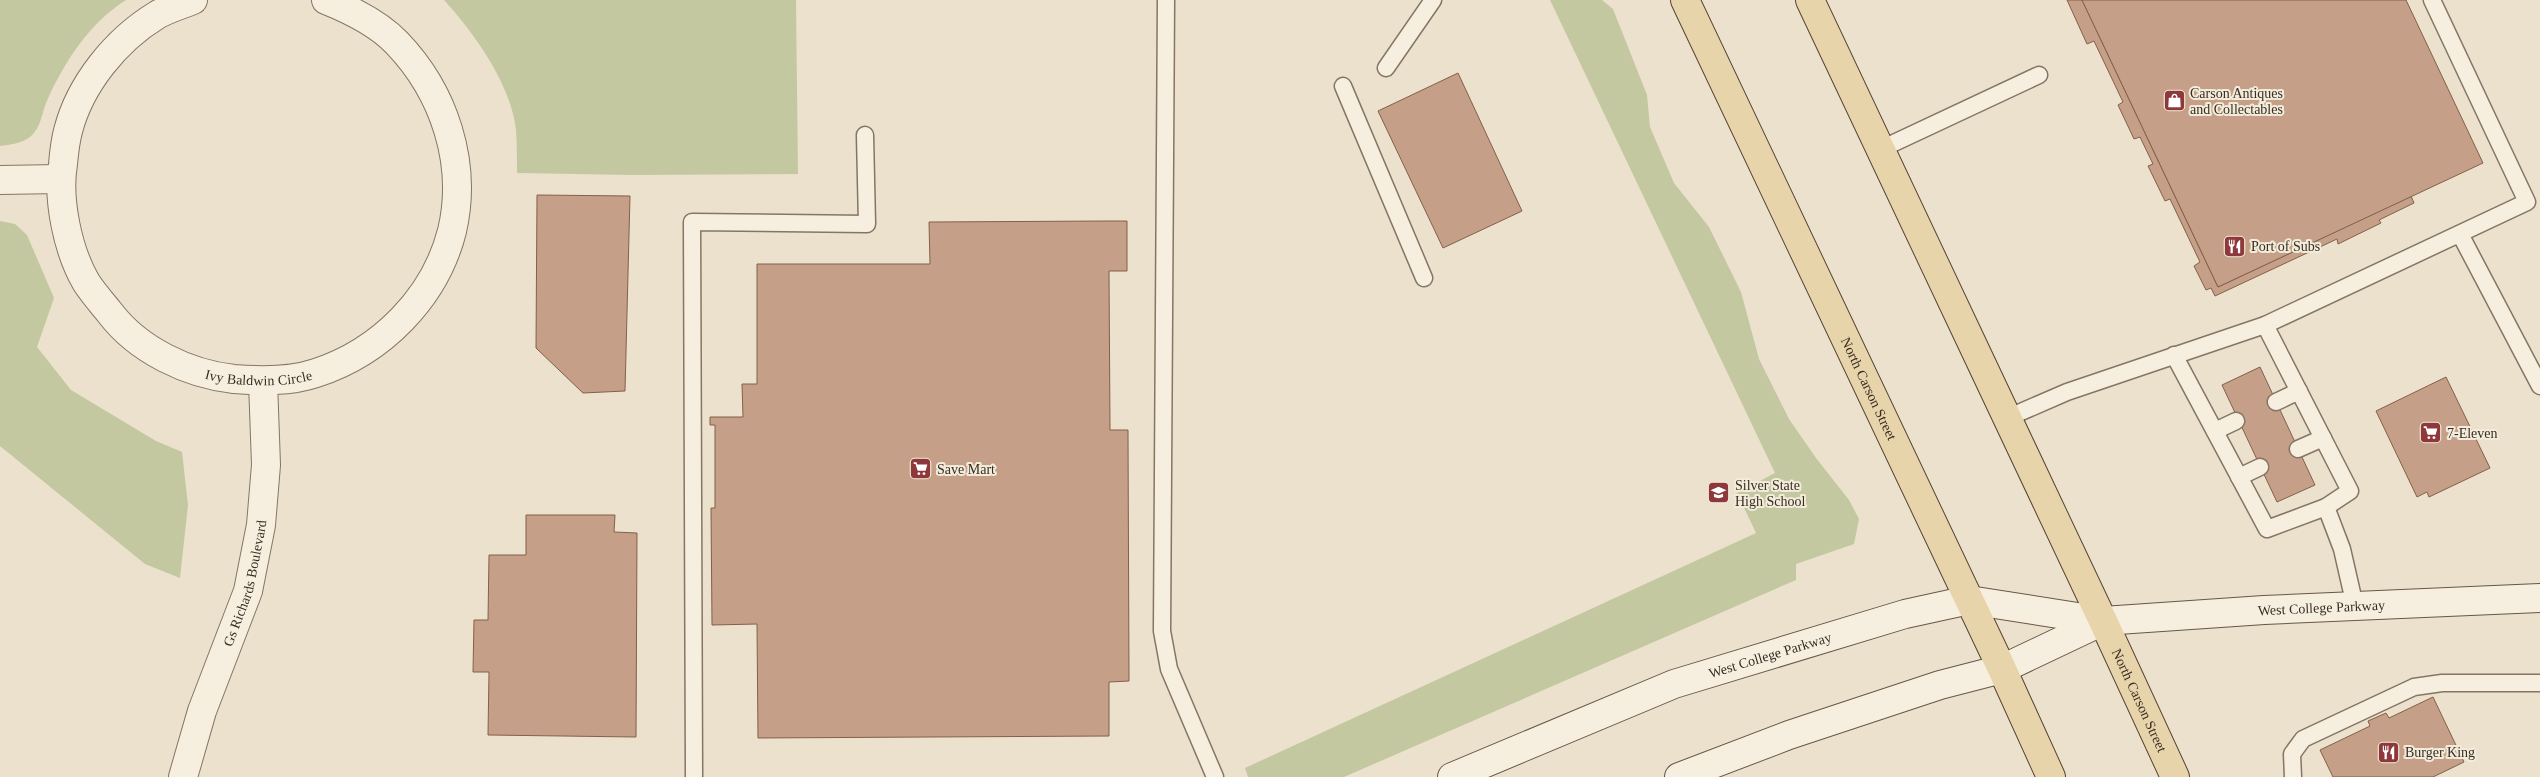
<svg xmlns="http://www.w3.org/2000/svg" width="2540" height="777" font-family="Georgia,serif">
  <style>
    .green { fill: #c4c8a1 }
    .building { fill: #c59f87; stroke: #83604a }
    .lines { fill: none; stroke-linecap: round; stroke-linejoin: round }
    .lane-casing { stroke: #867562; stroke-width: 19 }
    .street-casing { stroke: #867562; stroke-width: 30 }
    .secondary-casing { stroke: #695645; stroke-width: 30 }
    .primary-casing { stroke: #554335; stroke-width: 30 }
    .lane { stroke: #f6efdf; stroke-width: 16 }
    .street { stroke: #f6efdf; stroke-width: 28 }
    .secondary { stroke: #f6efdf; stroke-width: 28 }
    .primary { stroke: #e8d4aa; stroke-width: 28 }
    .labels { text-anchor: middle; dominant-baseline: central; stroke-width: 4; stroke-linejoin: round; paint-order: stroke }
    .poi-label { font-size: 14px; fill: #392d23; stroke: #f3ecdb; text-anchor: start }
    .street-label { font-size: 14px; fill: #392d23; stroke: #f3ecdb }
  </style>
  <rect width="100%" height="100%" fill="#ebe1cc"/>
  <!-- green -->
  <g class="green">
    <path d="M0,0h126c-37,23 -63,64 -80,103 -4,11 -6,26 -16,34 -7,6 -21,8 -30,9z"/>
    <path d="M444,0h352l2,174 -166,1 -115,-2c0,-14 0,-29 -1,-43 -5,-46 -42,-97 -72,-130z"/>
    <path d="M1550,0h52l11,9 34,86 3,32 24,56 35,44 32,65 18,67 30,60 27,39 33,42 10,19 -5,25 -58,20v16l-452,197h-96l-3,-9 511,-235 -19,-40 38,-20z"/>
    <path d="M0,221l15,3 12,11 27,63 -17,49 34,43 85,51 26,11 6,53 -8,73 -35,-14 -145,-118z"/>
  </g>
  <!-- building -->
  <g class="building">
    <path d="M2067,0h15l136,287 193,-91 3,7 -35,17 2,3 -43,21 -1,-5 -122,57 -4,-8 -5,2 -12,-24 6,-4 -30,-63 -5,2 -17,-35 5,-2 -13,-27 -6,2 -16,-34 5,-3 -29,-61 -7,3z"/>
    <path d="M2082,0h324l77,163 -265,124z"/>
    <path d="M1458,73l64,138 -79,37 -65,-137z"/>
    <path d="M537,195l93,1 -5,195 -42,2 -47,-45z"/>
    <path d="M1108,221h19v50h-18l1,159h18l1,251 -20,1v54l-351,2 -1,-114 -45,1 -1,-117h4v-83h-5v-8h33l-1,-33h15v-120h173l-1,-42z"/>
    <path d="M2260,367l55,118 -38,17 -55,-117z"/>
    <path d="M2446,377l44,91 -61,29 -2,-5 -10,5 -41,-86z"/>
    <path d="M526,515h89l-1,17 23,1 -1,204 -148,-2 1,-63h-16l1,-52h14l1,-65h37z"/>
    <path d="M2433,697l31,65 -31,15h-100l-13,-27 50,-24 -2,-5 18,-8 3,5z"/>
  </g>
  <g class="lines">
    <defs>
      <g id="lane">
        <path d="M1166,0l-4,631 7,38 46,108"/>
        <path d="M1386,68l47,-68"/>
        <path d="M1343,86l81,192"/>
        <path d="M1881,149l158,-74"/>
        <path d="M2460,234l80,152"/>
        <path d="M2265,325l85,166 -24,16 16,42 13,57"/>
        <path d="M2174,355l93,174 59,-22"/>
        <path d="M2276,402l23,-11"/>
        <path d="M2007,418l60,-26 198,-67 262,-123 -95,-202"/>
        <path d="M2215,431l21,-10"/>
        <path d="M2298,449l25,-11"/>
        <path d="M2239,477l21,-10"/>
        <path d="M694,777l-2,-555 175,2 -2,-89"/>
        <path d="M2293,777l-1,-23 11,-15 111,-52 28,-4h98"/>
      </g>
      <g id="street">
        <path id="s1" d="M193,0c-12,5 -26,9 -36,15 -41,25 -77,69 -89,116 -3,11 -4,22 -5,33 -6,36 5,87 23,118 7,11 16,21 24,31 28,37 78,61 124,66 26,2 56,3 82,-6 65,-21 119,-75 136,-142 16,-68 -8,-139 -55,-188 -19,-20 -46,-33 -71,-43"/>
        <path d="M0,180l60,-1"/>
        <path id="s2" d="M183,777l19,-66 46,-120 13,-66 5,-60 -3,-83"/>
      </g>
      <g id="secondary">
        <path id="s3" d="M1452,777l222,-93 231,-70 64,-14 134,21 161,-11 276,-12"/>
        <path d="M1679,777l110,-42 151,-50 62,-16 101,-48"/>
      </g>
      <g id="primary">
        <path id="s4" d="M1685,0l317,669 49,108"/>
        <path id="s5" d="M1810,0l293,621 72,156"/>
      </g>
    </defs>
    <!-- lane casing -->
    <use href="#lane" class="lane-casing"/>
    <!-- street casing -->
    <use href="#street" class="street-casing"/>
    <!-- secondary casing -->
    <use href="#secondary" class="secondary-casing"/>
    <!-- primary casing -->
    <use href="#primary" class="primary-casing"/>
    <!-- lane -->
    <use href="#lane" class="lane"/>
    <!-- street -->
    <use href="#street" class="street"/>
    <!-- secondary -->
    <use href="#secondary" class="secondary"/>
    <!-- primary -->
    <use href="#primary" class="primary"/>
  </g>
  <!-- icons -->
  <defs>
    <symbol id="shop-square" viewBox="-11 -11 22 22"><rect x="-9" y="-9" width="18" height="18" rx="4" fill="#8f383b" stroke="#f3ecdb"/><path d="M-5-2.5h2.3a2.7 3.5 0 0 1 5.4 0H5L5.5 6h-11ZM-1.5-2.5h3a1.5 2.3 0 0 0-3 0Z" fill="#fff"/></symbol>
    <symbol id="restaurant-square" viewBox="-11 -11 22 22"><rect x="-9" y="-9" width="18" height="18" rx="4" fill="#8f383b" stroke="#f3ecdb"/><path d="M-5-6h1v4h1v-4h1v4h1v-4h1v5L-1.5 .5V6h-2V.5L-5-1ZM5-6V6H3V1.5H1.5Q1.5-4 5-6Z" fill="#fff"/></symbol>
    <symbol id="supermarket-square" viewBox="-11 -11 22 22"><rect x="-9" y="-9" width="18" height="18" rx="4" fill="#8f383b" stroke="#f3ecdb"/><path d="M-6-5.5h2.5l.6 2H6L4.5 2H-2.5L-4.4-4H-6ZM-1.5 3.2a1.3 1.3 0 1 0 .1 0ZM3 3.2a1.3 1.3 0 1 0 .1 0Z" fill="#fff"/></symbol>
    <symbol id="school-square" viewBox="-11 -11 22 22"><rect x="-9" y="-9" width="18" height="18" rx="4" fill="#8f383b" stroke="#f3ecdb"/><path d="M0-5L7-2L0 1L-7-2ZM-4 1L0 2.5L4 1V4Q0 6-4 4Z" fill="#fff"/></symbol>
  </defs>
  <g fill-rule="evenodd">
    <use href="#shop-square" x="2162" y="88" width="25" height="25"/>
    <use href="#restaurant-square" x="2222" y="234" width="25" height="25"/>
    <use href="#supermarket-square" x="2418" y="420" width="25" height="25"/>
    <use href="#supermarket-square" x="908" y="456" width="25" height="25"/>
    <use href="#school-square" x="1706" y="480" width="25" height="25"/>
    <use href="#restaurant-square" x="2376" y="740" width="25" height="25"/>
  </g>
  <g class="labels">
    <!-- poi labels -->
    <g class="poi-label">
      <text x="2190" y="93">Carson Antiques<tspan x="2190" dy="16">and Collectables</tspan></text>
      <text x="2251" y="246">Port of Subs</text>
      <text x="2447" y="433">7-Eleven</text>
      <text x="937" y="469">Save Mart</text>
      <text x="1735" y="485">Silver State<tspan x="1735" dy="16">High School</tspan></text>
      <text x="2405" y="752">Burger King</text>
    </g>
    <!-- street labels -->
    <g class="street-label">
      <text stroke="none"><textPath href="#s1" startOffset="552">Ivy Baldwin Circle</textPath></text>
      <text stroke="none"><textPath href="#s4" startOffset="430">North Carson Street</textPath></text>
      <text stroke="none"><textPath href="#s2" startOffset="204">Gs Richards Boulevard</textPath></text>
      <text stroke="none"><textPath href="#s3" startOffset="902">West College Parkway</textPath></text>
      <text stroke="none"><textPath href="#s3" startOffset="341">West College Parkway</textPath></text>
      <text stroke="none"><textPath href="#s5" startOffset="774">North Carson Street</textPath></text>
    </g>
  </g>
</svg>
